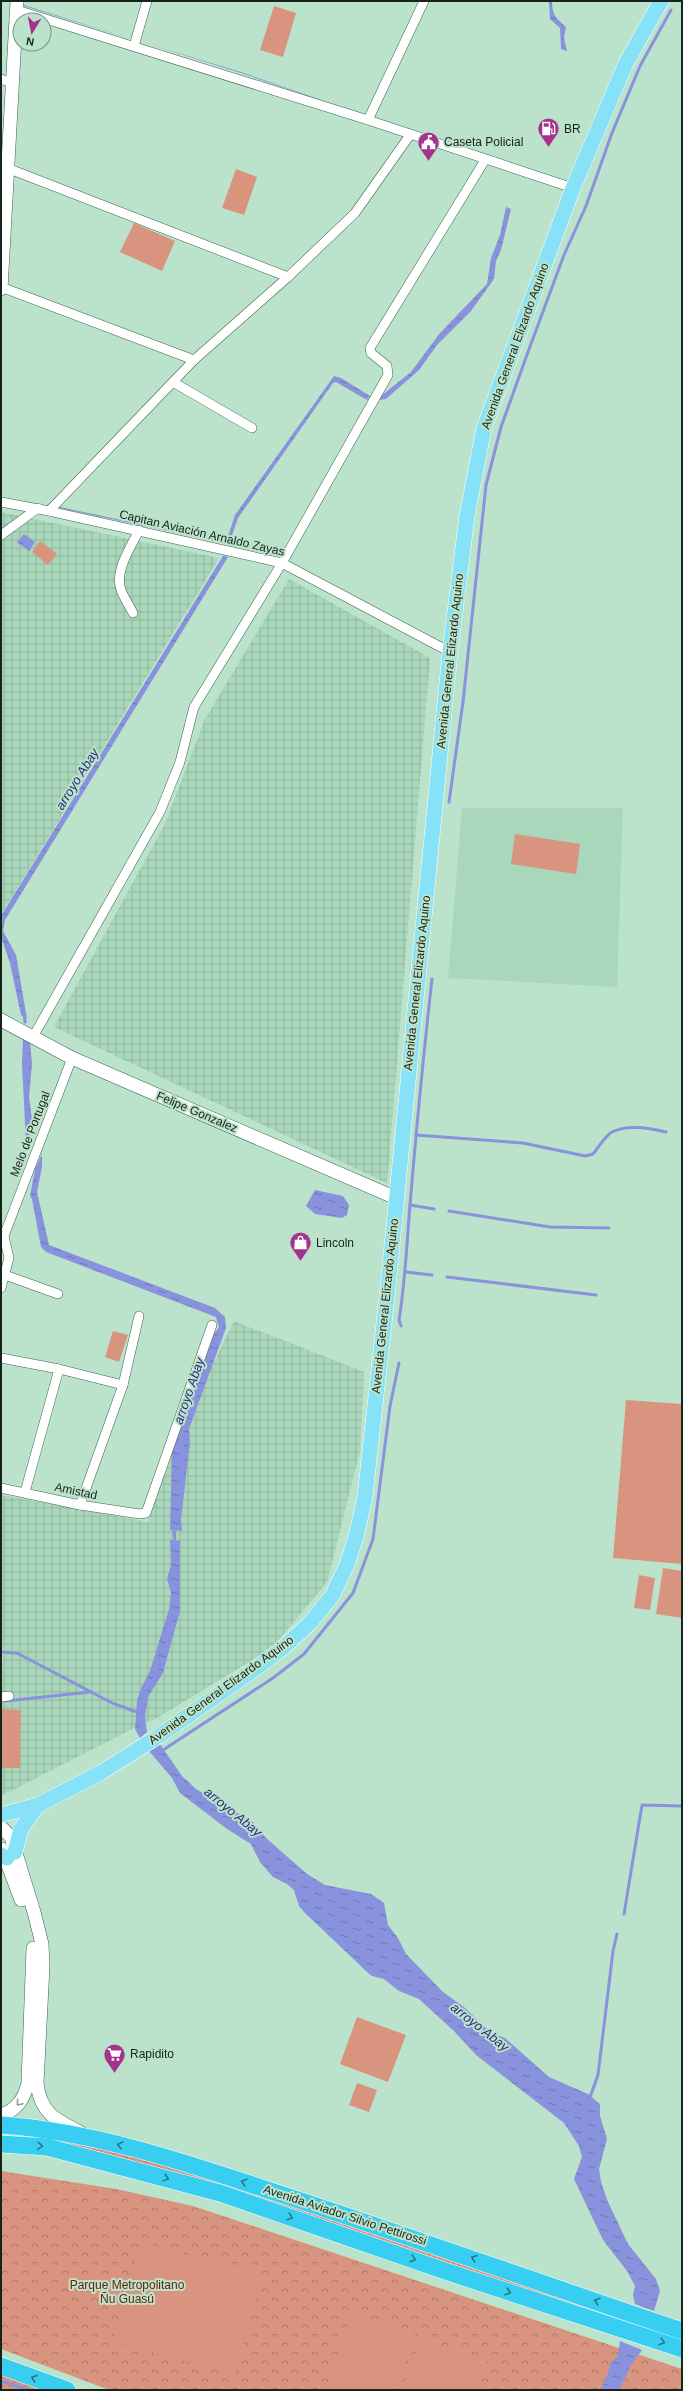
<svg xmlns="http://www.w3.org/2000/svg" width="683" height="2391" font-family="Helvetica,sans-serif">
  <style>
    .built { fill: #a9d7bb }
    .industrial { fill: url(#industrial-grid) }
    .grass { fill: url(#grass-dots) }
    .park { fill: url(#park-crowns) }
    .garden { fill: #d8947f }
    .water { fill: url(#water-ripples) }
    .pier { fill: #bbe2ca }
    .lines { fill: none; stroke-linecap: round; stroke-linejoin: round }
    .stream { stroke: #8992dd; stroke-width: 3 }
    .street-casing { stroke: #40624e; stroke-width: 10 }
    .secondary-casing { stroke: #40624e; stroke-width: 14 }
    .primary-casing { stroke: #fff; stroke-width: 16 }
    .highway-casing { stroke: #fff; stroke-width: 18 }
    .street { stroke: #fff; stroke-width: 9 }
    .secondary { stroke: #fff; stroke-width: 13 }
    .primary { stroke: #88e2f7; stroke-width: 15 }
    .highway { stroke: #38cef1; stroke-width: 17 }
    .oneway { stroke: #969c99 }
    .oneway2 { stroke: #277986 }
    .labels { text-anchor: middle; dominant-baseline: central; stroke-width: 4; stroke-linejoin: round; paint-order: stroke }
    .poi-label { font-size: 12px; fill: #16241c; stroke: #bbe2ca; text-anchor: start }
    .street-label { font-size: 12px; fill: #16241c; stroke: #bbe2ca }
    .park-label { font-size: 12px; fill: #6d2107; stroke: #bbe2ca }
    .water-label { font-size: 13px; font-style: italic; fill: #2d2a81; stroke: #bbe2ca }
  </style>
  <defs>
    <pattern id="industrial-grid" width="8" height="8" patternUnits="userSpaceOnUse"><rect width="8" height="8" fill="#a9d7bb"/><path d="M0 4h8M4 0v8" fill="none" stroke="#91b8a0"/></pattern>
    <pattern id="grass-dots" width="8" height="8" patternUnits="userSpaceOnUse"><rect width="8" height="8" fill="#d8947f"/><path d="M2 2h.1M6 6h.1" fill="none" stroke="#ae7967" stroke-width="1.8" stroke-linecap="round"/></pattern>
    <pattern id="park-crowns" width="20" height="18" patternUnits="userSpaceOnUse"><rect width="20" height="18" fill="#d8947f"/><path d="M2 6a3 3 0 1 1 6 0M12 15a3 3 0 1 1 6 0" fill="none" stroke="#ae7967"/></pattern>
    <pattern id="water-ripples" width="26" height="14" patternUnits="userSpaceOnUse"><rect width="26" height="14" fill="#8992dd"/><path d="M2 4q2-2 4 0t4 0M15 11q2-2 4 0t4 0" fill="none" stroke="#6f77b2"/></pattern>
  </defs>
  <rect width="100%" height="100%" fill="#bbe2ca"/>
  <!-- built -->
  <path class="built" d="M462,808h161l-6,179 -169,-9z"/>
  <!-- industrial -->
  <g class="industrial">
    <path d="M1,512l218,46 -218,357z"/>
    <path d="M289,579l141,79 -43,525 -333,-156 111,-203 40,-105z"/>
    <path d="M234,1321l130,51 -4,79 -33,131 -55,66 -115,70 -21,9 -135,69v-109l3,-40h-3v-152l147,27 34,-95z"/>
  </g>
  <!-- grass -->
  <g class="grass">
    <path d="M32,2133l45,8 89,23 474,159 -3,6 -473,-158 -88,-24 -44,-7z"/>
    <path d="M1,2372l52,18h-52z"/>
  </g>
  <!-- park -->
  <path class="park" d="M1,2171l115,18 77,17 489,163v21h-573l-108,-41z"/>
  <!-- garden -->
  <g class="garden">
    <path d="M274,6l22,7 -13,44 -23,-7z"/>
    <path d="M236,169l21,8 -13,38 -22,-7z"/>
    <path d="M134,223l41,18 -13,30 -42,-19z"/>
    <path d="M40,541l17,13 -9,11 -16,-13z"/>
    <path d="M515,834l65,10 -4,30 -65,-10z"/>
    <path d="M113,1331l15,4 -9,27 -14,-5z"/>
    <path d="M626,1400l56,4v160l-69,-6z"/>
    <path d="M663,1568l19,3v47l-26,-4z"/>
    <path d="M639,1575l16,3 -5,32 -16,-2z"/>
    <path d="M1,1709l20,1 -1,58h-19z"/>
    <path d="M357,2017l49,18 -18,47 -48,-18z"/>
    <path d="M357,2083l20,7 -8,22 -20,-7z"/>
    <path d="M140,2242l122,33 -27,100 -122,-33z"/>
    <path d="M352,2313l63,21 -19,56h-70z"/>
    <path d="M421,2338l66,23 -10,29h-74z"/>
  </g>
  <!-- water -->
  <g class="water">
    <path d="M549,1h3c0,14 4,17 14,26l-2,11 3,13 -6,-2 -1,-21 -10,-9z"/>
    <path d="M24,5l107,34 -107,-33z"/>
    <path d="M145,43l96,29 123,43 -123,-42z"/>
    <path d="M506,207l5,2 -10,41 -5,11 -2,18 -23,32 -34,34 -18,25 -33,29 -7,1 2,-4 30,-24 29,-39 47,-49 4,-26 9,-23z"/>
    <path d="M334,376l7,2 29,18 -3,4 -31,-18 -3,1 -95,135 -8,23 -3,-1 8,-25z"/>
    <path d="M60,507l165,35v1l-166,-35z"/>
    <path d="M24,534l11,8 -6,9 -12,-9z"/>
    <path d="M223,556l5,1 -223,363 -2,11 13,24 11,64 -6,-4 -11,-52 -9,-26v-21z"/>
    <path d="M23,1038l7,3 2,23 -3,33 5,37 -8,10 -4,-81z"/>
    <path d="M42,1154v13l-5,25 12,53 166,63 10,9 1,11 -37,101 1,13 -9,78 1,11 -12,-1 2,-78 42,-118 5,-7 -3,-10 -170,-65 -5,-5 -9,-48 -2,-3 5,-27z"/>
    <path d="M315,1190l28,6 6,9 -2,10 -5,3 -27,-4 -9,-8z"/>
    <path d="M170,1540l10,1v70l-17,62 -15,24 -3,20 2,15 -7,6 -5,-9 2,-28 4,-13 9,-17 19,-62 2,-16 -4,-14 4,-14z"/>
    <path d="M160,1744l22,32 14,13 57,33 13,16 41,36 18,11 46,9 13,9 4,22 10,13 8,16 37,38 21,15 27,26 14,5 44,39 39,17 12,10v12l7,23 -8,30 2,13 7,20 20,42 28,35 4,12 -6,20 -19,-7 -2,-9 2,-9 -8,-15 -24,-31 -29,-61 8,-22 -3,-11 -15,-23 -88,-68 -22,-24 -35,-32 -20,-8 -15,-12 -12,-3 -6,-5 -62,-59 -5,-6 -5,-16 -7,-6 -14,-7 -13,-15 -9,-18 -24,-15 -47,-36 -8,-15 -23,-27z"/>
    <path d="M620,2341l22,9 -11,15 -12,25h-19l7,-14 4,-14 7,-6z"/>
  </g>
  <!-- pier -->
  <path class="pier" d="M35,1123l1,11 -8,16 -4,-4z"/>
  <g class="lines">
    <!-- stream -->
    <g class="stream">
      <path d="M449,802l14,-100 23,-217 15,-58 27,-75 36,-97 22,-49 26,-73 28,-67 31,-56"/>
      <path d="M24,1014l1,8"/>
      <path d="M416,1135l107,8 62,13 8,-2c5,-6 12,-18 19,-22 16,-8 37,-4 54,0"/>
      <path d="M410,1205l24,4"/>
      <path d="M449,1211l101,16 59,1"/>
      <path d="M406,1272l26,3"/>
      <path d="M447,1277l149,18"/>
      <path d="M401,1326l-2,-6c7,-42 8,-84 12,-127 6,-71 13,-143 21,-214"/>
      <path d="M174,1527l1,16"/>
      <path d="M1,1652l16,1 95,50 25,9"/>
      <path d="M6,1701l84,-9"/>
      <path d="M160,1752l113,-74 31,-24 49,-61 20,-54 17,-133 9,-43"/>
      <path d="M624,1914l18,-109 40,1"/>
      <path d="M589,2100l9,-25 15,-124 4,-17"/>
      <path d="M1,2381l28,9"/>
    </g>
    <defs>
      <g id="street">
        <path d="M17,10l351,110 205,68"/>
        <path d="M134,46l13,-45"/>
        <path d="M1,79l11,4"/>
        <path d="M368,120l56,-119"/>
        <path d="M7,168l281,109"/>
        <path d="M1,287l193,73"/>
        <path d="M173,382l79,46"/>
        <path d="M1,502l48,9 233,52 168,89"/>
        <path d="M49,511l145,-151 94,-83 67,-64 55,-78"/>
        <path d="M1,535l37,-27"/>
        <path d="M133,613c-4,-8 -9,-15 -12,-23 -7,-19 10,-43 18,-60"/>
        <path d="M33,1037l127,-225 20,-50 14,-55 88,-144 106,-188 -1,-9 -16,-13 -1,-5 115,-188"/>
        <path d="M5,1275l53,19"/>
        <path d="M1,1288l8,-30 -5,-22 68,-178"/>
        <path d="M1,1358l58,11 64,16"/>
        <path d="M1,1488l79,17 60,9 6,-1 66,-188"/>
        <path d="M25,1492l34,-123"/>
        <path d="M80,1505l43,-120 16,-69"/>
        <path d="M1,1697l8,-1"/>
      </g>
      <g id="secondary">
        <path d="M1,289l16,-288"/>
        <path d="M1,1020l71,38 324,140"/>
        <path d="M1,1827l10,10 23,75 8,32 1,23 -6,116c3,29 18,37 43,49"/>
        <path d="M2,1849l19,51"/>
        <path d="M1,2115c16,-5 23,-16 27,-32l5,-135"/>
      </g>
      <g id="primary">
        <path d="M1,1815l37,-10 62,-32 59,-37 100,-70 25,-19 26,-24 22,-27 15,-31 10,-32 8,-37 23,-209 62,-635 17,-136 17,-88 89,-240 53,-125 35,-62"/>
        <path d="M15,1852l6,-23 17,-24"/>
        <path d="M1,1855l6,3"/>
      </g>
      <g id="highway">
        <path d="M1,2125c99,7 194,41 288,72 131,43 262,90 393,134"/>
        <path d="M1,2144l46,3 173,46 225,78 237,78"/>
        <path d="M1,2366l66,24"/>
      </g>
    </defs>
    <!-- street casing -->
    <use href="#street" class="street-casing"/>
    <!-- secondary casing -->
    <use href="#secondary" class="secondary-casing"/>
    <!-- primary casing -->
    <use href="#primary" class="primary-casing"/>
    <!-- highway casing -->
    <use href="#highway" class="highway-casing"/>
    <!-- street -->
    <use href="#street" class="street"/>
    <!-- secondary -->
    <use href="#secondary" class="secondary"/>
    <!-- primary -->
    <use href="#primary" class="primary"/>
    <!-- highway -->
    <use href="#highway" class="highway"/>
  </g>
  <!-- one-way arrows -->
  <defs><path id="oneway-chevron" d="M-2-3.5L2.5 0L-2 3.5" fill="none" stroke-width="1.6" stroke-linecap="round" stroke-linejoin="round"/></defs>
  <use class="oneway" href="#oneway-chevron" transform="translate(19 2103) rotate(130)"/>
  <g class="oneway2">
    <use href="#oneway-chevron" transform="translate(120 2145) rotate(-167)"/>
    <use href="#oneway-chevron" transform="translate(40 2146) rotate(4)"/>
    <use href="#oneway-chevron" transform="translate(166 2178) rotate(15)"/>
    <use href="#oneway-chevron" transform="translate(244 2182) rotate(-162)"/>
    <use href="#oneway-chevron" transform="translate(290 2217) rotate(19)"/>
    <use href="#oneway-chevron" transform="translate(474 2258) rotate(-160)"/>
    <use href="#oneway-chevron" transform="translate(413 2259) rotate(19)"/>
    <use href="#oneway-chevron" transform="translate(508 2292) rotate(18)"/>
    <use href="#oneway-chevron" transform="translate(597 2301) rotate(-161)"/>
    <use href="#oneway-chevron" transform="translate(662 2342) rotate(18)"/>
    <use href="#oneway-chevron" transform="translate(34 2378) rotate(-160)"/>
  </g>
  <!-- icons -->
  <defs>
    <symbol id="fuel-pin" viewBox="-11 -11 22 30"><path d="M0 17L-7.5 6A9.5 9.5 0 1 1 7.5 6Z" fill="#a5328d" stroke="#bbe2ca"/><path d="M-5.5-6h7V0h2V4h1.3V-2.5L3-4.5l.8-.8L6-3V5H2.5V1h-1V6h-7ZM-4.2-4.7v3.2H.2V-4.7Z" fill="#fff"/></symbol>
    <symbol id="civic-pin" viewBox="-11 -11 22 30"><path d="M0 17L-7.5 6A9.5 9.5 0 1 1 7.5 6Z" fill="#a5328d" stroke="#bbe2ca"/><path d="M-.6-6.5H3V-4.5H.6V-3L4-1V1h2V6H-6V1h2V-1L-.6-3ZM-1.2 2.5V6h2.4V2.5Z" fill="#fff"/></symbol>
    <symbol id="shop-pin" viewBox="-11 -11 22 30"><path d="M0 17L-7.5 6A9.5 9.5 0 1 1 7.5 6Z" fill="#a5328d" stroke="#bbe2ca"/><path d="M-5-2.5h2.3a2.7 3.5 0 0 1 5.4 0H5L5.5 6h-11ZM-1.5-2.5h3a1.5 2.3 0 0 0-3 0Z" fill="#fff"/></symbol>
    <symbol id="supermarket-pin" viewBox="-11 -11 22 30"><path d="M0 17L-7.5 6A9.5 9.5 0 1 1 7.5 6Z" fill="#a5328d" stroke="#bbe2ca"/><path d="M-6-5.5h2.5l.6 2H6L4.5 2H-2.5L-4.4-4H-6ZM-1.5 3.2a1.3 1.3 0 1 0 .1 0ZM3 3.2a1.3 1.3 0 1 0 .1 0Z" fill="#fff"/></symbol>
  </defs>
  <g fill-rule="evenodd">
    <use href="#fuel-pin" x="536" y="116" width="25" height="34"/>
    <use href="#civic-pin" x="416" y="130" width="25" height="34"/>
    <use href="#shop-pin" x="288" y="1230" width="25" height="34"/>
    <use href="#supermarket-pin" x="102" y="2042" width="25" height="34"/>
  </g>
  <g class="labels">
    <!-- poi labels -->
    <g class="poi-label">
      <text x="564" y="129">BR</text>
      <text x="444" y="142">Caseta Policial</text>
      <text x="316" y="1243">Lincoln</text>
      <text x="130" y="2054">Rapidito</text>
    </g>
    <!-- street labels -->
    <g class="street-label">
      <text transform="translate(515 346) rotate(-70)">Avenida General Elizardo Aquino</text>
      <text transform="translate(202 533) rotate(13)">Capitan Aviación Arnaldo Zayas</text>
      <text transform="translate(450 661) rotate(-84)">Avenida General Elizardo Aquino</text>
      <text transform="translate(417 983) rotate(-84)">Avenida General Elizardo Aquino</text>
      <text transform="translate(197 1112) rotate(23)">Felipe Gonzalez</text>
      <text transform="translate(30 1134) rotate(-69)">Melo de Portugal</text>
      <text transform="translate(385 1306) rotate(-84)">Avenida General Elizardo Aquino</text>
      <text transform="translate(76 1491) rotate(12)">Amistad</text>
      <text transform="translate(221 1690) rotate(-36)">Avenida General Elizardo Aquino</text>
      <text transform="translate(345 2215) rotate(18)">Avenida Aviador Silvio Pettirossi</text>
    </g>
    <!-- park labels -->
    <g class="park-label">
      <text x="127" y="2285">Parque Metropolitano<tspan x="127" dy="14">Ñu Guasú</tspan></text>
    </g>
    <!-- water labels -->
    <g class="water-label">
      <text transform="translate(77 779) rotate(-58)">arroyo Abay</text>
      <text transform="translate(189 1391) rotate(-71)">arroyo Abay</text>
      <text transform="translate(233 1812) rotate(39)">arroyo Abay</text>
      <text transform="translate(480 2027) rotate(38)">arroyo Abay</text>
    </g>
  </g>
  <!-- border -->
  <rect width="683" height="2391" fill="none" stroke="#16241c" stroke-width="4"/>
  <!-- north arrow -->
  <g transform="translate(32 32) rotate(190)"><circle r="19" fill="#bbe2ca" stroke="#799684"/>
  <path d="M0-3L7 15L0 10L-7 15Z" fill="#a5328d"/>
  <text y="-6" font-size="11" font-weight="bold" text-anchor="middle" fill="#16241c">N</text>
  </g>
</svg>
